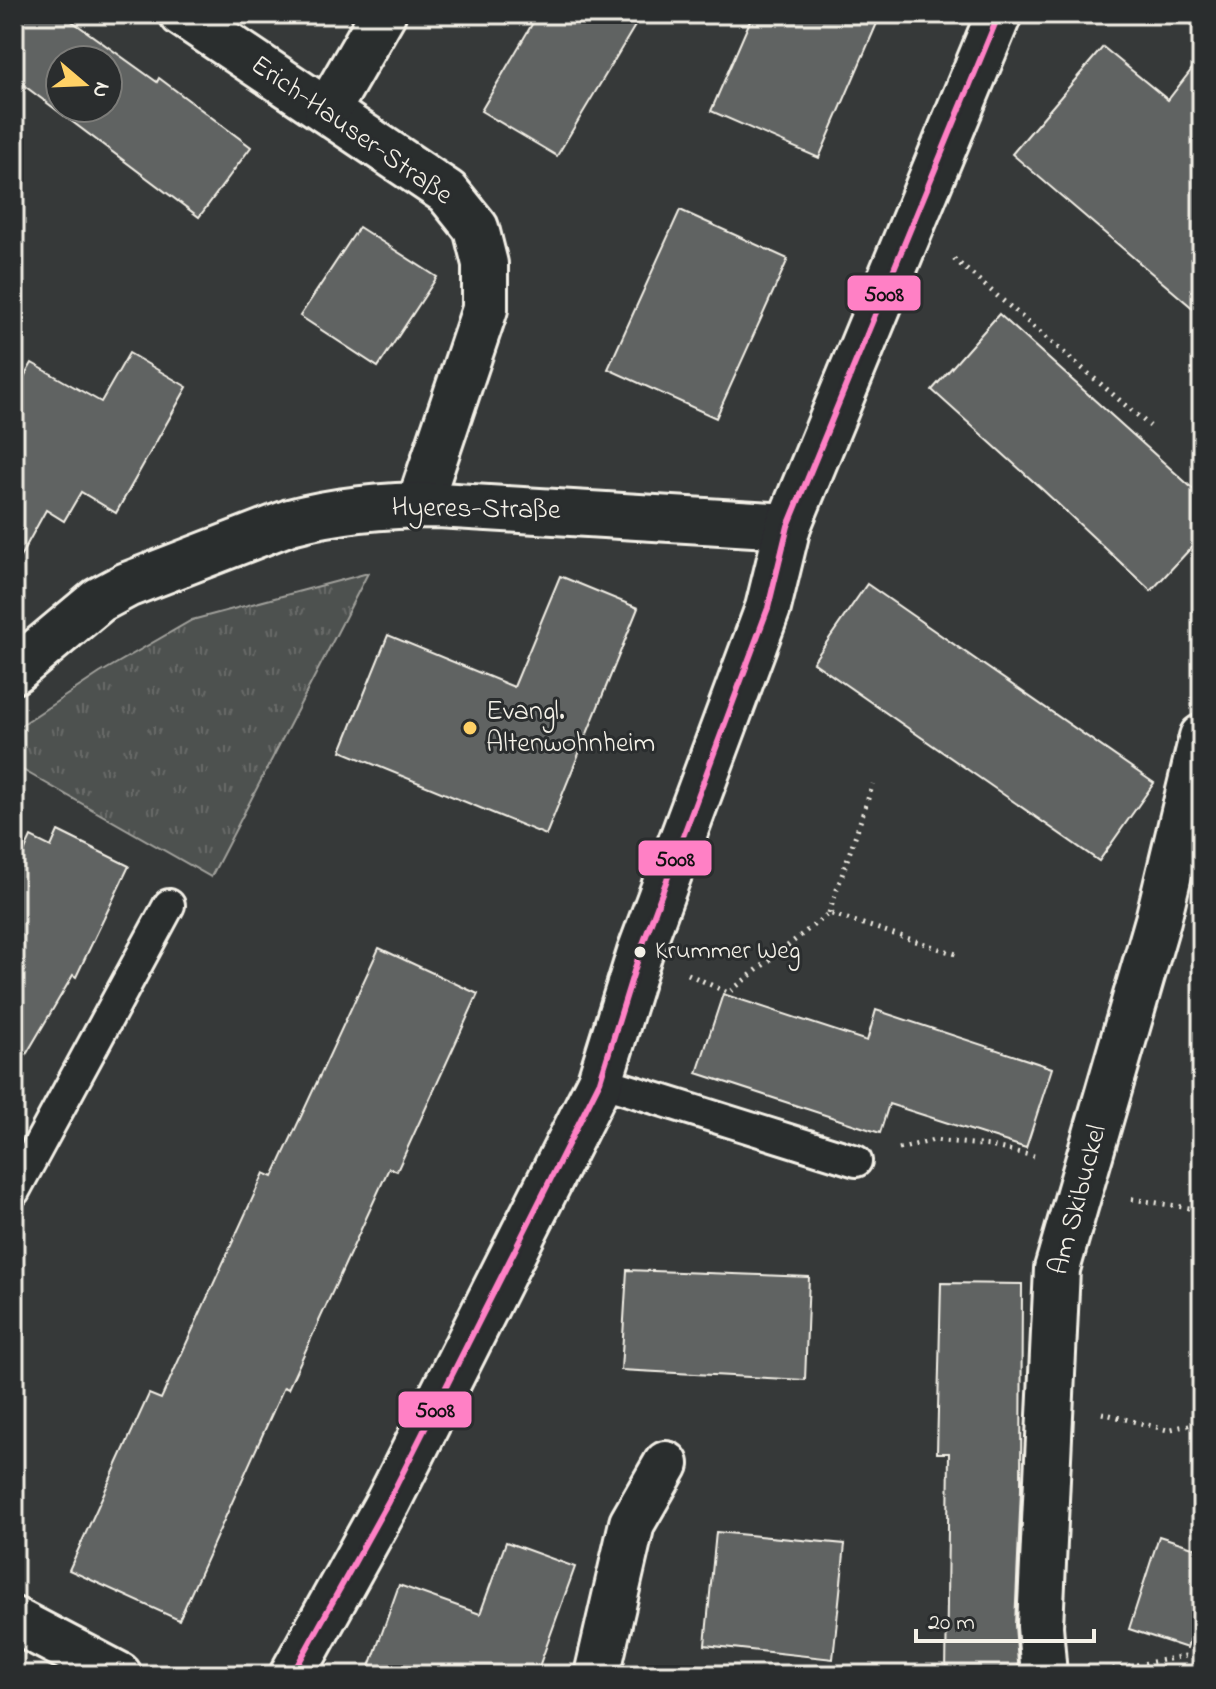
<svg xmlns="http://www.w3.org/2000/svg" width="1216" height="1689" font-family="'Indie Flower',sans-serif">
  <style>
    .grass { fill: url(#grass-tufts); stroke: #a1a19c; stroke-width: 2 }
    .building { fill: #616362; stroke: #f4f1e8; stroke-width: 2; fill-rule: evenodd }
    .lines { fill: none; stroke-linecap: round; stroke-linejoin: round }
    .service-casing { stroke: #f4f1e8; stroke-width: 36 }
    .minor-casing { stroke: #f4f1e8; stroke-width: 50 }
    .path { stroke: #f4f1e8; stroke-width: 5; stroke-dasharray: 2 6; stroke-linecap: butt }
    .service { stroke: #2a2d2e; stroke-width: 30 }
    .minor { stroke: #2a2d2e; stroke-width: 44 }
    .bus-1-casing { stroke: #2a2d2e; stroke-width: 12 }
    .bus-1 { stroke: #ff80c5; stroke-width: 6 }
    .poi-dot { fill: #ffd166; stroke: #2a2d2e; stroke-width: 3 }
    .bus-dot { fill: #f4f1e8; stroke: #2a2d2e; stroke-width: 3 }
    .labels { text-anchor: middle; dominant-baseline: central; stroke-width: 6; stroke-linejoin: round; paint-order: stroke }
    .bus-label { font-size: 26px; fill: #f4f1e8; stroke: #2a2d2e; text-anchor: start }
    .street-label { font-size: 28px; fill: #f4f1e8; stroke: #2a2d2e }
    .poi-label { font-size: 28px; fill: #f4f1e8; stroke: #2a2d2e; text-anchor: start }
    .line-badge { stroke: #2a2d2e; stroke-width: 3 }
    .pale-badge-label { font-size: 22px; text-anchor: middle; font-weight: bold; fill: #111 }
  </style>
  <defs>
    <pattern id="grass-tufts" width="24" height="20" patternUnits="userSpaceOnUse" patternTransform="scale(2)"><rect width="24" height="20" fill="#4e514f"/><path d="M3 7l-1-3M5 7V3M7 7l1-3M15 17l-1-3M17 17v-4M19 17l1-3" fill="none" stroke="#686a68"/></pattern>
  </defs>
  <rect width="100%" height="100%" fill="#363939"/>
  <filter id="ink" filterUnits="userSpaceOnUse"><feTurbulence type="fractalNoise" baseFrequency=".0125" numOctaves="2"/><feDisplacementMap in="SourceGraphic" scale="16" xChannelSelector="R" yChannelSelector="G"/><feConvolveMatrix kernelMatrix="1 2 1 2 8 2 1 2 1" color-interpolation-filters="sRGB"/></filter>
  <g filter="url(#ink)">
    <!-- grass -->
    <path class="grass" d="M368,573l-157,304 -197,-112v-35l86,-57 92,-53z"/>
    <!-- building -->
    <g class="building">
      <path d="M14,14h48l95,68 2,-4 92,69 -52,70 -185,-139zM60,60h48v48h-48z"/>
      <path d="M538,14h104l-85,142 -76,-45z"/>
      <path d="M753,14h128l-62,144 -108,-47z"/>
      <path d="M1103,47l65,53 34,-44v260l-190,-162z"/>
      <path d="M680,210l108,49 -72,159 -108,-49z"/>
      <path d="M359,227l78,50 -59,90 -78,-51z"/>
      <path d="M999,314l203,183v39l-51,55 -107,-100 -112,-101z"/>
      <path d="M129,353l58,34 -71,126 -35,-21 -17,29 -18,-11 -32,58v-174l18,-31 69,39z"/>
      <path d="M560,576l78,32 -92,227 -205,-84 47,-116 126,52z"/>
      <path d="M867,584l287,199 -55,78 -286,-199z"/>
      <path d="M58,831l71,35 -53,111 -3,-2 -59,100v-201l17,-37 20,10z"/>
      <path d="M379,948l99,46 -81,177 -8,-3 -101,221 -4,-2 -105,233 -110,-50 80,-176 12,5 103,-226 9,4z"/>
      <path d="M723,994l144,47 9,-31 176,58 -26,80 -137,-44 -9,29 -183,-60z"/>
      <path d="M627,1270l182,7 -4,103 -184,-10z"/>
      <path d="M941,1283l81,1 -1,206 -6,135 4,50h-73l3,-222h-12z"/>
      <path d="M716,1532l129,12 -12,115 -128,-14z"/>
      <path d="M1159,1536l43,14v51l-15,47 -58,-19z"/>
      <path d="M506,1542l69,25 -39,108h-169l32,-90 81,29z"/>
    </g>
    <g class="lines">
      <defs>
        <g id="service">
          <path d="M600,1081l256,80"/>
          <path d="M14,1191l155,-286"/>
        </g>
        <g id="minor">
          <path d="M182,14l265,178 29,36 9,36v45l-60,178 -2,18"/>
          <path d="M327,111l56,-97"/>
          <path d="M14,671l85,-71 28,-15 163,-63c48,-13 99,-17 148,-17l350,21"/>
          <path d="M14,1620l105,55"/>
          <path d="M292,1675l96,-173 212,-421 40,-129 128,-344 20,-82 211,-512"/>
          <path d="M597,1675l35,-152 34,-59"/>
          <path d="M1044,1675l-4,-49 17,-357 101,-349 44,-183"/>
        </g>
      </defs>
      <!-- service casing -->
      <use href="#service" class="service-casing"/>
      <!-- minor casing -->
      <use href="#minor" class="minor-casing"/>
      <!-- path -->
      <g class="path">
        <path d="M954,259l196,167"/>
        <path d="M829,913l44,-129"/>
        <path d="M688,974l40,19 101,-80 127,41"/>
        <path d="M899,1149l35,-9 56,6 44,10"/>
        <path d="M1132,1199l70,11"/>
        <path d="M1102,1413l65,17 35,-8"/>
        <path d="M1097,1672l105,-19"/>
      </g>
      <!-- service -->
      <use href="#service" class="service"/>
      <!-- minor -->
      <use href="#minor" class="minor"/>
      <defs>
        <path id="bus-1" d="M292,1675l96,-173 212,-421 40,-129 128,-344 20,-82 211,-512"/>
      </defs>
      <!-- bus-1 casing -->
      <use href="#bus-1" class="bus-1-casing"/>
      <!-- bus-1 -->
      <use href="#bus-1" class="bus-1"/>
    </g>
  </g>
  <!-- markers -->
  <circle class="poi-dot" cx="470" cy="728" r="8"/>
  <circle class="bus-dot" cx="640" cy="952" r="7"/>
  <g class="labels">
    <!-- bus labels -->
    <g class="bus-label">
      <text x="655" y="952">Krummer Weg</text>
    </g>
    <!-- street labels -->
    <g class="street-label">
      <text transform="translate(351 131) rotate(35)">Erich-Hauser-Straße</text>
      <text transform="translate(476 510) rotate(1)">Hyeres-Straße</text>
      <text transform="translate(1079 1200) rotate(-75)">Am Skibuckel</text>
    </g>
    <!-- poi labels -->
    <g class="poi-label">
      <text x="486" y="712">Evangl.<tspan x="486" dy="32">Altenwohnheim</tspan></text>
    </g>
  </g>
  <g class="line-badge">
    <rect x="846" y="274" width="76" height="38" rx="8" fill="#ff80c5"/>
    <rect x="637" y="839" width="76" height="38" rx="8" fill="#ff80c5"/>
    <rect x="397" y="1390" width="76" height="39" rx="8" fill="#ff80c5"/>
  </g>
  <g class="pale-badge-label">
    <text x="884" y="301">5008</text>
    <text x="675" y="866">5008</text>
    <text x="435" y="1417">5008</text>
  </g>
  <!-- margin -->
  <rect width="1216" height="1689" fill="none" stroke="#2a2d2e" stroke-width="48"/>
  <rect x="24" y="24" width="1168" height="1641" fill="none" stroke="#f4f1e8" stroke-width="3" filter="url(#ink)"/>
  <!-- north arrow -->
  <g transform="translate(84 84) rotate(109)"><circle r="38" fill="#2a2d2e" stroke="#7b7b78" stroke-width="2"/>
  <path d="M0-6L14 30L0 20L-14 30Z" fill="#ffd166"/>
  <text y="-12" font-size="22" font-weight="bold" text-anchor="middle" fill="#f4f1e8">N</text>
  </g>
  <!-- scale -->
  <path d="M916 1629v12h178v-12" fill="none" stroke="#f4f1e8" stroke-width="4"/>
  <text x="928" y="1629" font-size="24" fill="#f4f1e8" stroke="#2a2d2e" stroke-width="6" paint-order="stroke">20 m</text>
</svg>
